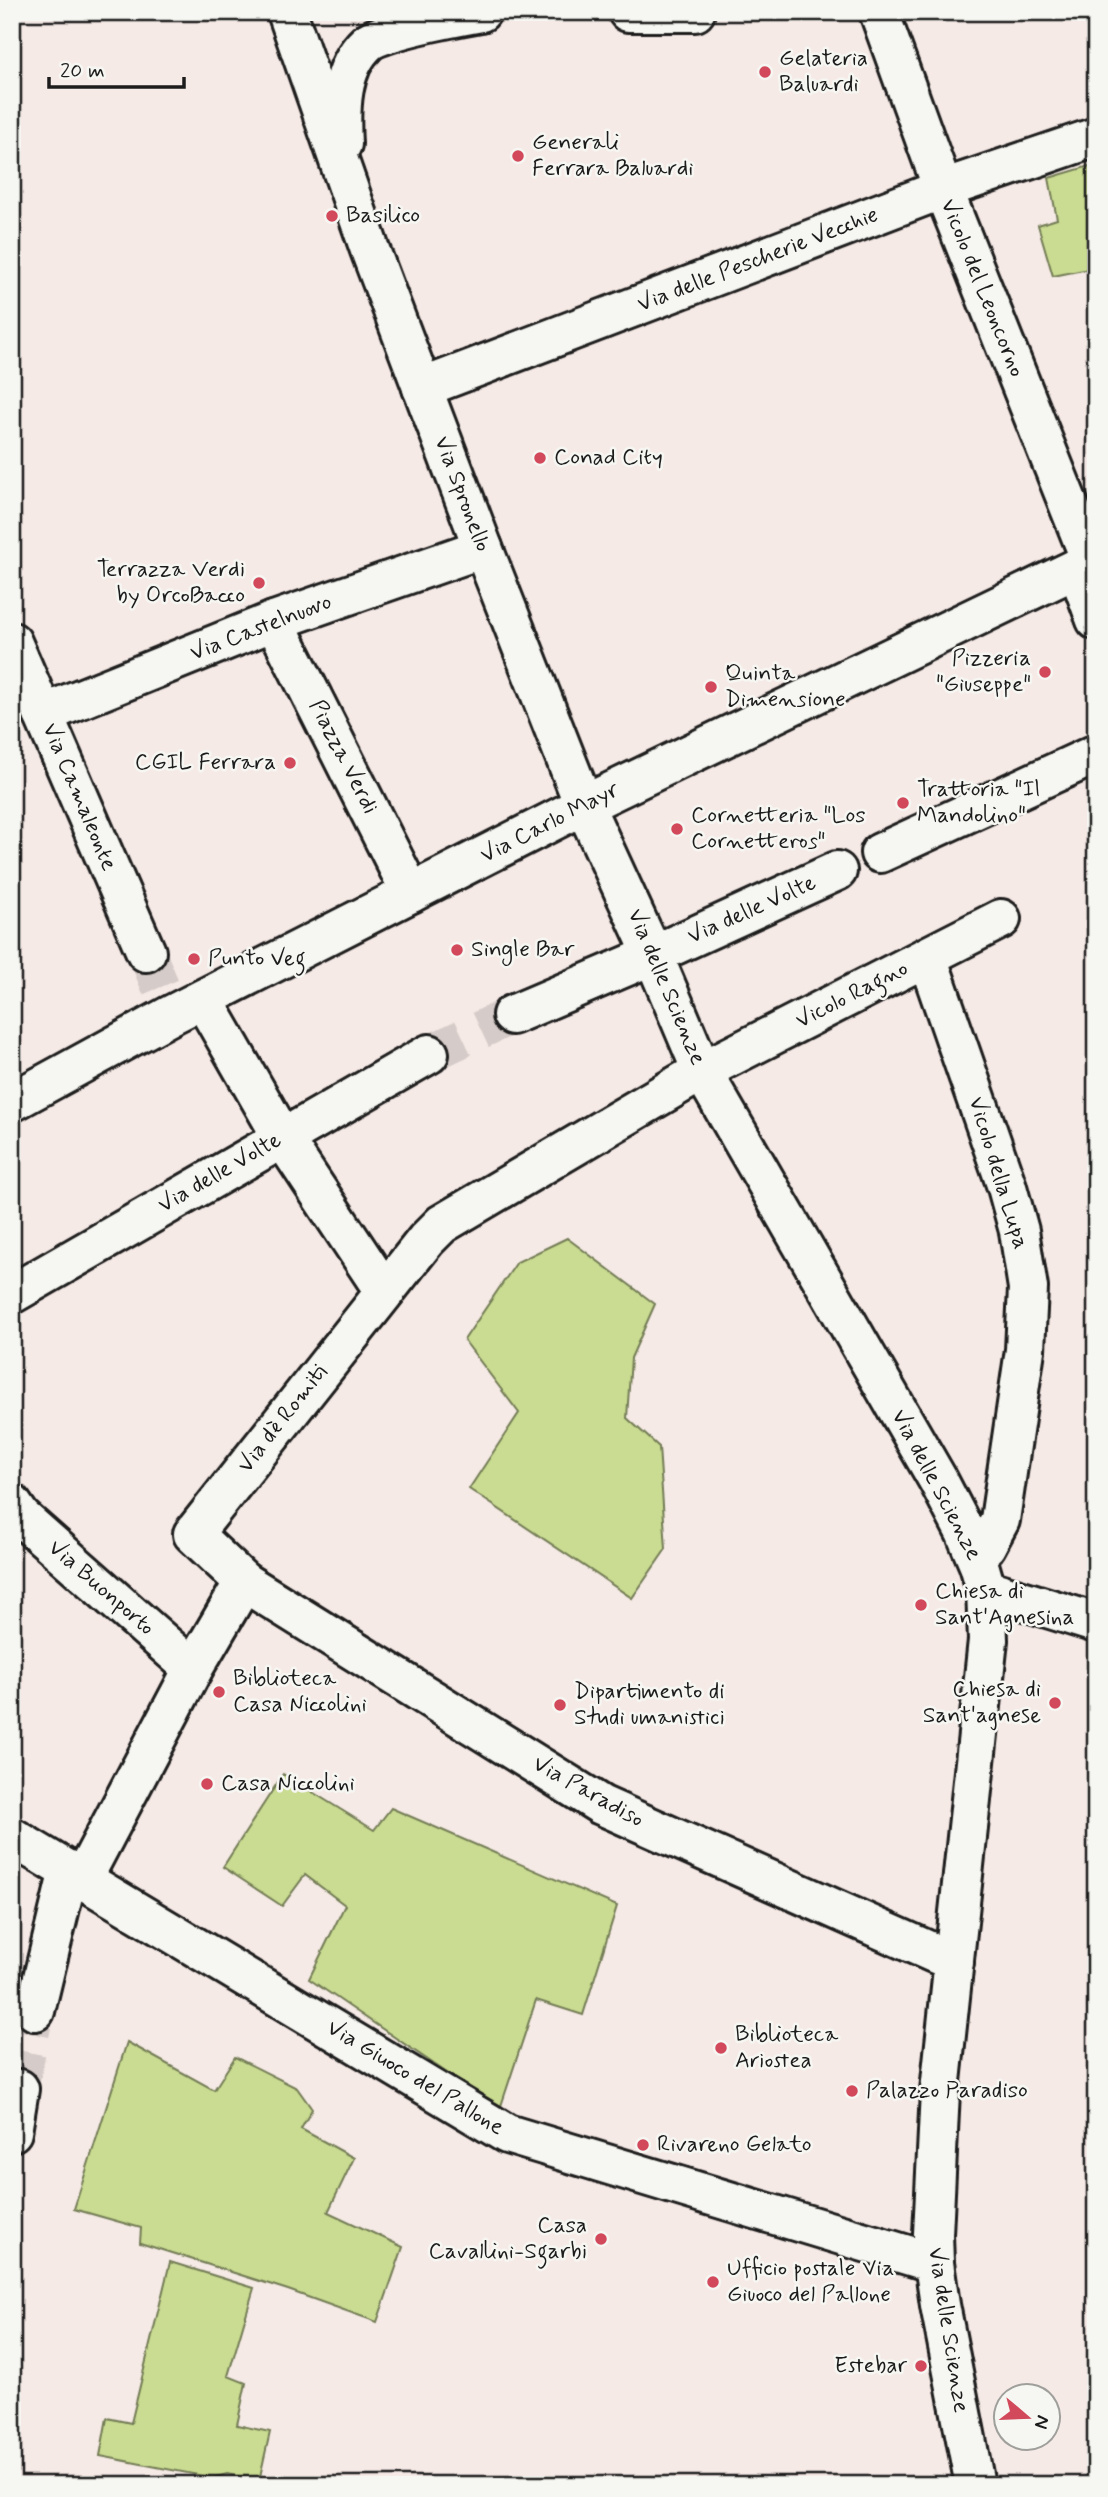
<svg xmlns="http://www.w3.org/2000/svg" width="1108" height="2497" font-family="Mynerve,sans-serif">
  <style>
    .green { fill: #cadc91; stroke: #737c56; stroke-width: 2 }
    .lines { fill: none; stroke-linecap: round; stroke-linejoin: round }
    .street-tunnel { stroke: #d5cbc8; stroke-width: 38; stroke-dasharray: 38 19; stroke-linecap: butt }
    .street-casing { stroke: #1c1c1c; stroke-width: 44 }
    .street { stroke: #f6f6f2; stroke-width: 38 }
    .poi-dot { fill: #d1495b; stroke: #f6f6f2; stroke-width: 2.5 }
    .labels { text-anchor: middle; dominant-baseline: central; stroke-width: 5; stroke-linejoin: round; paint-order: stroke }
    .poi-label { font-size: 23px; fill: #1c1c1c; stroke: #f6f6f2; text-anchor: start }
    .street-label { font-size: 23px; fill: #1c1c1c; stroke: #f6f6f2 }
  </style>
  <rect width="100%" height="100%" fill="#f6eae6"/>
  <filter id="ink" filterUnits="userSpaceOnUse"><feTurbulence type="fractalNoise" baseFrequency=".0143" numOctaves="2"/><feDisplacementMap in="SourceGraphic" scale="14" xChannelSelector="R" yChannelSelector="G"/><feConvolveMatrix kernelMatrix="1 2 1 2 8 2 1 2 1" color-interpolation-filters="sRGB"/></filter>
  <g filter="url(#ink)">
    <!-- green -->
    <g class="green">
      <path d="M1096,164v109l-3,-5 -40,8 -15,-51 19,-6 -8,-41z"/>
      <path d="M567,1238l88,66 -24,54 -4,60 32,29 7,102 -34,49 -163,-109 50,-76 -55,-73 53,-78z"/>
      <path d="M283,1774l91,56 17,-22 226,98 -34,109 -47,-15 -36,109 -191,-130 36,-74 -40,-30 -23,31 -59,-39z"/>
      <path d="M127,2042l87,48 21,-33 62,31 15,21 -11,20 53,29 -26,54 75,35 -26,75 -89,-32 -148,-47 1,-15 -67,-19z"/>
      <path d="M170,2262l84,26 -26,88 18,7 -9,42 33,7 -11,49 -32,-7 -14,4 -113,-22 7,-38 24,5z"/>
    </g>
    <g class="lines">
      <!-- street-tunnel -->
      <g class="street-tunnel">
        <path d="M146,952l16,38"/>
        <path d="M429,1054l83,-39"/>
        <path d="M19,2089l16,-78"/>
      </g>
      <defs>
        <g id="street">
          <path d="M287,12l83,238 113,298 101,257 69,150 49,116 236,409 27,52 14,33 7,24 2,51 -48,451 -7,143 1,29 6,42 35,180"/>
          <path d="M628,12h67"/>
          <path d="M879,12l64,177 148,372"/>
          <path d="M342,144c-2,-34 -2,-76 25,-101 14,-13 92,-27 114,-31"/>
          <path d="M422,388l521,-199 153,-52"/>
          <path d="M1077,568l19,52"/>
          <path d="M274,621l137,272"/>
          <path d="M12,642l134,310"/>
          <path d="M43,714l231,-93 209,-73"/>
          <path d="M880,853l216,-99"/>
          <path d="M927,957l80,230 12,44 9,57 -3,62 -25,170 -14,26 -11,8"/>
          <path d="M203,999l79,138 102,154"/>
          <path d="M512,1015l141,-60 184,-84"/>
          <path d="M12,1102l159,-87 413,-210 512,-246"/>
          <path d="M12,1294l417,-240"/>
          <path d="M12,1504l9,13 172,152"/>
          <path d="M244,1582l357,223 353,157"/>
          <path d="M986,1589l110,34"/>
          <path d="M12,1837l495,297 427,129"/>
          <path d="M83,1878l110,-209 51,-87 -51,-48 233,-294 16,-16 260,-153 299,-152"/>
          <path d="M35,2011l34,-141"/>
          <path d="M12,2132l7,-43"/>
        </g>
      </defs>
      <!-- street casing -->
      <use href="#street" class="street-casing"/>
      <!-- street -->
      <use href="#street" class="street"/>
    </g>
  </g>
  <!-- markers -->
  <g class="poi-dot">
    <circle cx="765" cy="72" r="7"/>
    <circle cx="518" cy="156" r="7"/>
    <circle cx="332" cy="216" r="7"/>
    <circle cx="540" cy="458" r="7"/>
    <circle cx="259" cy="583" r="7"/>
    <circle cx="1045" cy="672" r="7"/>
    <circle cx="711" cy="687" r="7"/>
    <circle cx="290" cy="763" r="7"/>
    <circle cx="903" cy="803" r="7"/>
    <circle cx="677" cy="829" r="7"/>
    <circle cx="457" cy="950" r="7"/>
    <circle cx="194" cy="959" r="7"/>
    <circle cx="921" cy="1605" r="7"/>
    <circle cx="219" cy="1692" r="7"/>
    <circle cx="1055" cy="1703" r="7"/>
    <circle cx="560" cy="1705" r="7"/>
    <circle cx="207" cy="1784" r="7"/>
    <circle cx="721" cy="2048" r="7"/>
    <circle cx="852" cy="2091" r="7"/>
    <circle cx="643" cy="2145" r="7"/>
    <circle cx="601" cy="2239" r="7"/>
    <circle cx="713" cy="2282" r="7"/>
    <circle cx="921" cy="2366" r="7"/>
  </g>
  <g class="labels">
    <!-- poi labels -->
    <g class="poi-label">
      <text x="779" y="59">Gelateria<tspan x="779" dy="26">Baluardi</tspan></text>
      <text x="532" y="143">Generali<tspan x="532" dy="26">Ferrara Baluardi</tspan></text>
      <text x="346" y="216">Basilico</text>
      <text x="554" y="458">Conad City</text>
      <text x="245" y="570" text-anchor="end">Terrazza Verdi<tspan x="245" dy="26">by OrcoBacco</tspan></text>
      <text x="1031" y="659" text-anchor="end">Pizzeria<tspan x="1031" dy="26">"Giuseppe"</tspan></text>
      <text x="725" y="674">Quinta<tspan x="725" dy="26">Dimensione</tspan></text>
      <text x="276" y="763" text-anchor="end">CGIL Ferrara</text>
      <text x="917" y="790">Trattoria "Il<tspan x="917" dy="26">Mandolino"</tspan></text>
      <text x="691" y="816">Cornetteria "Los<tspan x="691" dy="26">Cornetteros"</tspan></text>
      <text x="471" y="950">Single Bar</text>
      <text x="208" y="959">Punto Veg</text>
      <text x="935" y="1592">Chiesa di<tspan x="935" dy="26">Sant'Agnesina</tspan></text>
      <text x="233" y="1679">Biblioteca<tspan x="233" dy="26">Casa Niccolini</tspan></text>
      <text x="1041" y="1690" text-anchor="end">Chiesa di<tspan x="1041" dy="26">Sant'agnese</tspan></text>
      <text x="574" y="1692">Dipartimento di<tspan x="574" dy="26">Studi umanistici</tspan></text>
      <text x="221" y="1784">Casa Niccolini</text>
      <text x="735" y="2035">Biblioteca<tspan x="735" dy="26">Ariostea</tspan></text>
      <text x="866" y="2091">Palazzo Paradiso</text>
      <text x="657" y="2145">Rivareno Gelato</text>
      <text x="587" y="2226" text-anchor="end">Casa<tspan x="587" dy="26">Cavallini-Sgarbi</tspan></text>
      <text x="727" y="2269">Ufficio postale Via<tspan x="727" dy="26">Giuoco del Pallone</tspan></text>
      <text x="907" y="2366" text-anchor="end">Estebar</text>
    </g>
    <!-- street labels -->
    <g class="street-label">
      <text transform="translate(758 260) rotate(-21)">Via delle Pescherie Vecchie</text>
      <text transform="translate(982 288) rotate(68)">Vicolo del Leoncorno</text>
      <text transform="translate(462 494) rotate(69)">Via Spronello</text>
      <text transform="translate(261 628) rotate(-21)">Via Castelnuovo</text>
      <text transform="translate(343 757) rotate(63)">Piazza Verdi</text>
      <text transform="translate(79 797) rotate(67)">Via Camaleonte</text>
      <text transform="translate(550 823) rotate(-27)">Via Carlo Mayr</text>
      <text transform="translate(752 910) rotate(-24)">Via delle Volte</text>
      <text transform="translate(666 987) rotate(67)">Via delle Scienze</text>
      <text transform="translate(852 995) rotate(-27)">Vicolo Ragno</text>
      <text transform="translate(220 1173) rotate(-30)">Via delle Volte</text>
      <text transform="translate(998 1173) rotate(73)">Vicolo della Lupa</text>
      <text transform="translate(283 1419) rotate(-52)">Via dè Romiti</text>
      <text transform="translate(936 1485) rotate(62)">Via delle Scienze</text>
      <text transform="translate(101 1588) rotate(41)">Via Buonporto</text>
      <text transform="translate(588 1792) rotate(29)">Via Paradiso</text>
      <text transform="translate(415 2078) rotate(31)">Via Giuoco del Pallone</text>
      <text transform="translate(948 2330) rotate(81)">Via delle Scienze</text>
    </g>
  </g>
  <!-- margin -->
  <rect width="1108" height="2497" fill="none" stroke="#f6f6f2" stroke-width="42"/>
  <rect x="21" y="21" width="1066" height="2455" fill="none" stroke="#1c1c1c" stroke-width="2.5" filter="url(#ink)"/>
  <!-- north arrow -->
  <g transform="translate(1027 2417) rotate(109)"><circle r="33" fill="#f6f6f2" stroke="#9f9f9c" stroke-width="2"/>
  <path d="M0-5L12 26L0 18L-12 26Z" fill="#d1495b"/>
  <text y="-10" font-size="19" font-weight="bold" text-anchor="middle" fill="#1c1c1c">N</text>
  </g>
  <!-- scale -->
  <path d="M49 77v10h135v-10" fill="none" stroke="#1c1c1c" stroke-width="3.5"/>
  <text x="60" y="77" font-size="21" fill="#1c1c1c" stroke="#f6f6f2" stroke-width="5" paint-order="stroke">20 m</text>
</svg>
